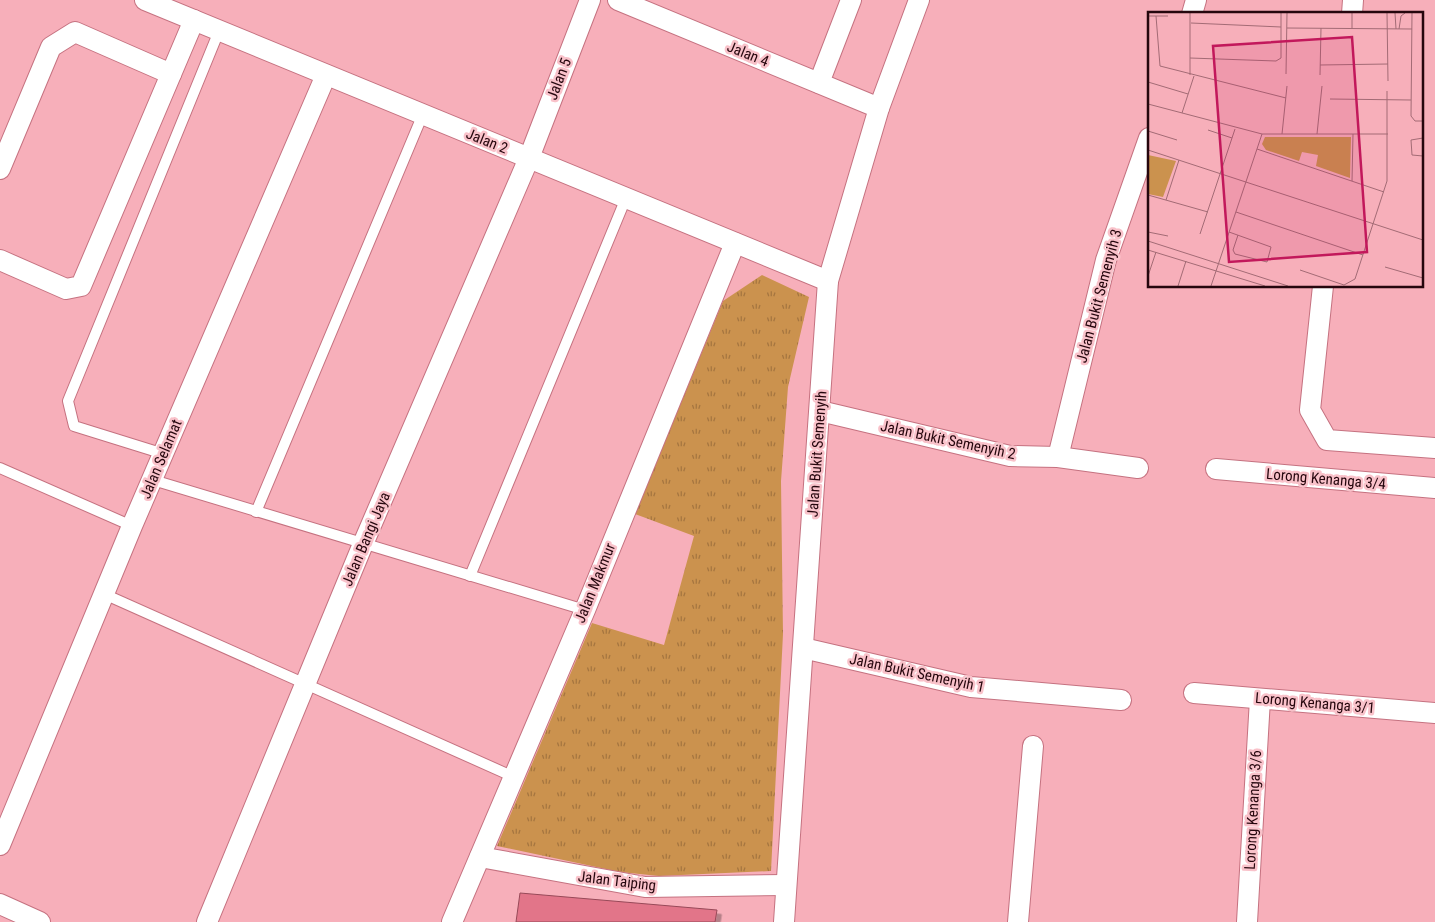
<svg xmlns="http://www.w3.org/2000/svg" width="1435" height="922" font-family="'Roboto Condensed',sans-serif">
  <style>
    .grass { fill: url(#grass-tufts) }
    .building { fill: #e27589; stroke: #974958; filter: url(#shadow) }
    .lines { fill: none; stroke-linecap: round; stroke-linejoin: round }
    .service-casing { stroke: #c57280; stroke-width: 12 }
    .minor-casing { stroke: #c57280; stroke-width: 22 }
    .service { stroke: #fff; stroke-width: 10 }
    .minor { stroke: #fff; stroke-width: 20 }
    .labels { text-anchor: middle; dominant-baseline: central; stroke-width: 5; stroke-linejoin: round; paint-order: stroke }
    .street-label { font-size: 15px; fill: #25060d; stroke: #f9c2ca }
    .inset-road { fill: none; stroke: #a36b75; stroke-width: 1 }
    .view { fill: #c2185b; fill-opacity: 0.15; stroke: #c2185b; stroke-width: 2.5 }
    .inset-edge { fill: none; stroke: #25060d; stroke-width: 2.5 }
  </style>
  <defs>
    <pattern id="grass-tufts" width="24" height="20" patternUnits="userSpaceOnUse" patternTransform="scale(1.25)"><rect width="24" height="20" fill="#cb924e"/><path d="M3 7l-1-3M5 7V3M7 7l1-3M15 17l-1-3M17 17v-4M19 17l1-3" fill="none" stroke="#a5753f"/></pattern>
    <filter id="shadow"><feDropShadow dx="4.5" dy="4.5" stdDeviation="0" flood-color="#0004"/></filter>
  </defs>
  <rect width="100%" height="100%" fill="#f7afba"/>
  <!-- grass -->
  <path class="grass" d="M762,275l47,22 -21,90 -7,94 2,153 -12,237 -112,5 -39,-4 -123,-26 95,-223 72,22 30,-109 -59,-22 88,-213z"/>
  <!-- building -->
  <path class="building" d="M520,893l197,17 -2,12h-199z"/>
  <g class="lines">
    <defs>
      <g id="service">
        <path d="M164,454l-90,-28 -6,-25 151,-370"/>
        <path d="M0,468l132,58"/>
        <path d="M153,480l432,130"/>
        <path d="M256,512l167,-398"/>
        <path d="M470,576l156,-378"/>
        <path d="M104,594l410,183"/>
      </g>
      <g id="minor">
        <path d="M145,0l683,281"/>
        <path d="M618,0l261,108"/>
        <path d="M1192,14l4,-14"/>
        <path d="M1352,14l1,-14"/>
        <path d="M819,83l32,-83"/>
        <path d="M0,169l51,-122 24,-15 96,42"/>
        <path d="M0,260l66,29 15,-3 113,-266"/>
        <path d="M1323,286l-13,124 17,30 108,8"/>
        <path d="M820,411l190,45 48,1 80,11"/>
        <path d="M1058,457l48,-197 43,-122"/>
        <path d="M1216,469l219,19"/>
        <path d="M803,648l168,39 150,13"/>
        <path d="M1194,693l241,20"/>
        <path d="M0,845l132,-319 194,-451"/>
        <path d="M480,857l165,30 141,-2"/>
        <path d="M0,904l40,18"/>
        <path d="M207,922l156,-378 166,-386 61,-158"/>
        <path d="M452,922l133,-312 150,-367"/>
        <path d="M784,922l44,-641 51,-173 40,-108"/>
        <path d="M1018,922l15,-176"/>
        <path d="M1247,922l13,-223"/>
      </g>
    </defs>
    <!-- service casing -->
    <use href="#service" class="service-casing"/>
    <!-- minor casing -->
    <use href="#minor" class="minor-casing"/>
    <!-- service -->
    <use href="#service" class="service"/>
    <!-- minor -->
    <use href="#minor" class="minor"/>
  </g>
  <g class="labels">
    <!-- street labels -->
    <g class="street-label">
      <text transform="translate(748 54) rotate(22)">Jalan 4</text>
      <text transform="translate(559 79) rotate(-69)">Jalan 5</text>
      <text transform="translate(487 141) rotate(22)">Jalan 2</text>
      <text transform="translate(1099 296) rotate(-75)">Jalan Bukit Semenyih 3</text>
      <text transform="translate(948 440) rotate(12)">Jalan Bukit Semenyih 2</text>
      <text transform="translate(817 454) rotate(-86)">Jalan Bukit Semenyih</text>
      <text transform="translate(161 459) rotate(-67)">Jalan Selamat</text>
      <text transform="translate(1326 479) rotate(5)">Lorong Kenanga 3/4</text>
      <text transform="translate(366 539) rotate(-67)">Jalan Bangi Jaya</text>
      <text transform="translate(595 583) rotate(-68)">Jalan Makmur</text>
      <text transform="translate(917 673) rotate(12)">Jalan Bukit Semenyih 1</text>
      <text transform="translate(1315 703) rotate(5)">Lorong Kenanga 3/1</text>
      <text transform="translate(1253 810) rotate(-87)">Lorong Kenanga 3/6</text>
      <text transform="translate(617 881) rotate(7)">Jalan Taiping</text>
    </g>
  </g>
  <!-- overview -->
  <g transform="translate(1148 12)">
    <rect width="275" height="275" fill="#f7afba"/>
    <path d="M117,125h86l-1,41 -34,-12 2,-11 -16,-3 -3,9 -33,-11 -4,-6zM0,143l28,6 -13,36 -15,-3z" fill="#cb924e"/>
    <path class="inset-road" d="M204,1v16M239,1l1,68M247,1l1,16M264,1l-1,103 4,5h8M0,4h20M8,4l4,50 126,32M43,11l90,4M139,16l125,1M251,17l2,-13 4,-3M42,46l86,3 5,-3v-45M172,53l68,-1M138,62l1,-61M42,63v-62M172,63l1,-47M0,70l40,12M182,87l81,1M0,92l114,30h126M34,101l12,-37M60,118l24,8M0,119l29,9M134,122l5,-48M169,122l5,-48M275,126l-12,2 1,15 11,1M109,137l127,43M0,138l275,90M204,169l1,-47M0,183l60,17M18,188l13,-40M88,200l127,43M0,220l20,4M81,220l42,15 -4,15 -32,-8 -2,-4 5,-15M52,222l35,-105M0,229l140,45M0,238l117,36M237,255l38,11M152,258l44,15 11,-6 32,-98v-90M0,264l8,-24M30,274l8,-25M63,274l51,-152"/>
    <path class="view" d="M204,25l15,215 -138,10 -16,-216z"/>
    <rect width="275" height="275" class="inset-edge"/>
  </g>
</svg>
